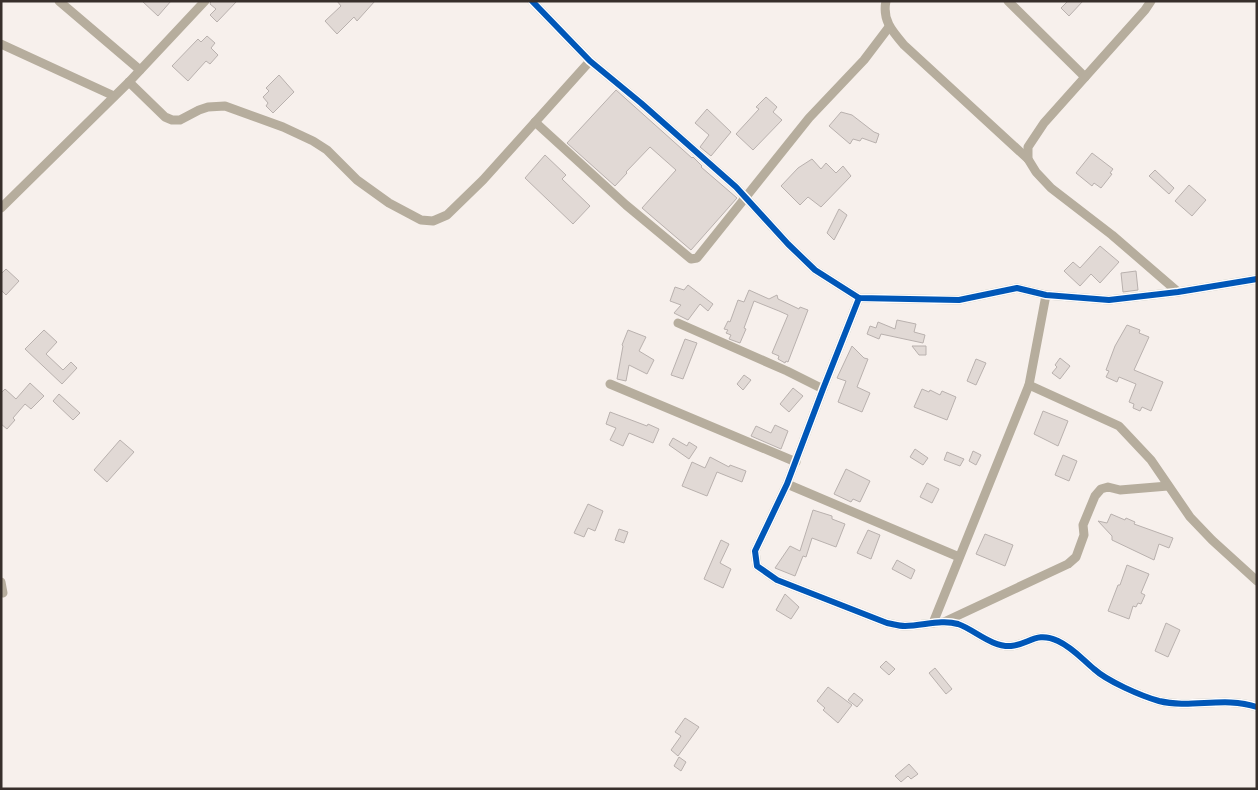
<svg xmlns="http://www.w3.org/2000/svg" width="1258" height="790" font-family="'Source Sans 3',sans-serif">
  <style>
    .building { fill: #e1d9d5; stroke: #b9b1ae }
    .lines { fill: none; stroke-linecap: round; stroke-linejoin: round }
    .street { stroke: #b6ad9d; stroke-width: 9 }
    .cycleway-casing { stroke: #fefefe; stroke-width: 9 }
    .cycleway { stroke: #0057b8; stroke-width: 6 }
  </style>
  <rect width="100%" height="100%" fill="#f7f0ec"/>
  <!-- building -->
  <g class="building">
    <path d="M142,1h29l-13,15z"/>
    <path d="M211,1h26l-20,21 -7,-7 6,-6 -6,-5z"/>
    <path d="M337,1h38l-18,20 -3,-4 -17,17 -12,-13 16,-15z"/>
    <path d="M1068,1h15l-14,15 -8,-8z"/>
    <path d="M207,36l8,7 -4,5 7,7 -8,9 -4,-3 -18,20 -16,-15 26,-27 3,3z"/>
    <path d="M279,75l15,17 -21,21 -7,-7 2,-3 -5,-6 6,-6 -3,-3z"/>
    <path d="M616,90l76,68 1,-1 9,9 -1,1 36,31 -46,52 -49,-42 34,-38 -26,-23 -24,25 1,1 -12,13 -48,-43z"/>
    <path d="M766,97l11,10 -4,5 9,8 -29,30 -17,-16 23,-25 -3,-2z"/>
    <path d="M707,109l24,23 -20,24 -11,-9 9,-12 -14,-12z"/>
    <path d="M841,112l11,3 22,17 5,2 -3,9 -14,-5 -2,3 -7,-2 -3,5 -21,-18z"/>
    <path d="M1092,153l21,16 -3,4 2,1 -11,14 -7,-5 -2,3 -16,-13z"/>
    <path d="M545,155l21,20 -4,4 28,27 -17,18 -48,-46z"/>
    <path d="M812,159l9,10 5,-6 10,10 7,-7 8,10 -30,31 -13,-10 -8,8 -19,-19 17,-18z"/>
    <path d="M1155,170l19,18 -5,6 -20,-18z"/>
    <path d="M1189,185l17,15 -14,16 -17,-15z"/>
    <path d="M839,209l8,6 -13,25 -7,-7z"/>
    <path d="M1100,246l19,16 -19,21 -9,-9 -11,12 -16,-15 9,-9 7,6z"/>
    <path d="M6,269l13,12 -13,14 -5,-5v-16z"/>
    <path d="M1136,271l2,19 -15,2 -2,-19z"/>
    <path d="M688,285l25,19 -5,7 -8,-7 -12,16 -14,-7 7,-8 -11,-4 5,-14 9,3z"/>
    <path d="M749,290l20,9 8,-4 1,4 21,10 1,-2 8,3 -20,52 -2,-1 -1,2 -7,-4 1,-3 -7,-3 16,-38 -9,-4 -25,-10 -10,27 2,1 -6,14 -11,-4 2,-4 -5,-2 2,-3 -4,-1 4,-8 2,1 8,-22 6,2z"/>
    <path d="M897,320l19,4 -2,8 11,3 -2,8 -42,-9 -2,5 -12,-5 3,-8 6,2 2,-6 17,7z"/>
    <path d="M1127,325l13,5 -1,3 10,4 -15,33 29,12 -12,29 -9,-4 -2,4 -7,-3 1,-4 -5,-2 7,-18 -17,-7 -2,5 -11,-5 3,-6 -3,-1 9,-24z"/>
    <path d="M44,330l13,12 -11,12 17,16 8,-8 6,6 -15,16 -37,-35z"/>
    <path d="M628,330l18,7 -7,14 15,9 -7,14 -18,-9 -3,16 -9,-2 6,-33 -1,-1z"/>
    <path d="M685,339l12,4 -14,36 -12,-4z"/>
    <path d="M852,346l12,12 4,1 -11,28 13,6 -8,19 -24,-10 8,-21 -9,-3z"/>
    <path d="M912,346h14v9h-7z"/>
    <path d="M1060,358l10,8 -10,13 -8,-6 5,-6 -2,-2z"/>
    <path d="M976,359l10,4 -10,22 -9,-4z"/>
    <path d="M744,375l7,5 -8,10 -6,-6z"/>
    <path d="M30,383l14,13 -13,13 -6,-5 -12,14 2,2 -8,9 -6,-5v-31l4,-4 11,10z"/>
    <path d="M793,388l10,8 -14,16 -9,-8z"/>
    <path d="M922,389l7,3 1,-2 10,5 2,-4 14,6 -9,23 -33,-13z"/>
    <path d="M59,394l21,19 -7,7 -20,-19z"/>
    <path d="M1043,411l25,10 -10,25 -24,-12z"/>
    <path d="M610,412l37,14 1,-2 11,5 -6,14 -24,-10 -6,13 -13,-6 6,-12 -10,-4z"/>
    <path d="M775,425l13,6 -7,18 -30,-13 5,-10 15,7z"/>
    <path d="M673,438l14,8 2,-4 8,5 -8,12 -20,-14z"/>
    <path d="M120,440l14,12 -27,30 -13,-12z"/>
    <path d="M915,449l13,9 -5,7 -13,-8z"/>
    <path d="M973,451l8,4 -5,10 -7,-4z"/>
    <path d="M947,452l17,7 -4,7 -16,-6z"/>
    <path d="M1063,455l14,6 -8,20 -14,-6z"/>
    <path d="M710,457l19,10 1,-2 16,6 -4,11 -25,-10 -10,24 -25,-10 10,-24 13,6z"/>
    <path d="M846,469l24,12 -10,21 -7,-3 -2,3 -17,-8z"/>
    <path d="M927,483l12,6 -7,14 -12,-6z"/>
    <path d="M588,504l15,7 -8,20 -7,-3 -4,9 -10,-4z"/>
    <path d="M813,510l19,6v3l13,5 -9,23 -24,-9 -6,19 -3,-1 -8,20 -20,-8 15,-22 10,5z"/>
    <path d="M1111,514l14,6 1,-2 9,4 -1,2 39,14 -4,10 -10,-4 -5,16 -42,-20v-4l-14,-15 9,2z"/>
    <path d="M619,529l9,3 -4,11 -9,-3z"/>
    <path d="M868,530l12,5 -9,24 -14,-6z"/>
    <path d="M985,534l28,11 -8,21 -29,-12z"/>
    <path d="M721,540l8,4 -9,19 11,6 -8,19 -19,-9z"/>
    <path d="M897,560l18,10 -4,9 -19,-10z"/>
    <path d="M1127,565l22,9 -8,19 4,2 -4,9 -3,-1 -2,4 -3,-1 -4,13 -21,-8 10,-26h2z"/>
    <path d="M785,594l14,13 -8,12 -15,-9z"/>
    <path d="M1166,623l14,7 -12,27 -13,-6z"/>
    <path d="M886,661l9,8 -6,6 -9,-8z"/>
    <path d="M935,668l17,21 -6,5 -17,-21z"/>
    <path d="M828,687l24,18 -14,18 -15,-13 2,-2 -8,-7z"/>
    <path d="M854,693l9,7 -6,7 -9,-7z"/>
    <path d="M685,718l14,9 -21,29 -7,-6 10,-14 -6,-4z"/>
    <path d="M679,757l7,5 -5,9 -7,-5z"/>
    <path d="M909,764l9,10 -7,5 -3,-3 -7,6 -6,-6z"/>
  </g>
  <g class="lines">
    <!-- street -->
    <g class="street">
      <path d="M59,1l81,69"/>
      <path d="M532,1l58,60 51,42 95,84 52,57 27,26 44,28 100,2 58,-12 29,7 63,5 69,-8 79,-13"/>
      <path d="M886,1c-4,19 6,30 18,44l124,114"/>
      <path d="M1008,1l77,76"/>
      <path d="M1151,1l-6,9 -101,113 -16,24v12l8,13 15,16 61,47 66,57"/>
      <path d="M1,44l113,52"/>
      <path d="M129,82l36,35 7,3h8l19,-10 9,-3 17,-1 58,21 30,14 14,9 30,30 32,23 32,17 12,1 14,-6 36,-35 107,-119"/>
      <path d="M535,122l91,83 65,54 6,-1 112,-140 55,-58 25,-33"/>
      <path d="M1,208l128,-126 76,-81"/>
      <path d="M859,298l-36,91 -36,95 -32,67 2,15 20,14 110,43c6,1 12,3 18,3 18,0 36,-7 53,-2 17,6 33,23 53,22 19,-2 25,-15 47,-5 15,7 24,18 36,28 13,12 47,27 65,32 32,8 65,-5 98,6"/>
      <path d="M678,323l109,48 36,18"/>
      <path d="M610,384l186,78"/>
      <path d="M1029,385l90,41 32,34 39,57 22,23 45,41"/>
      <path d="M787,484l172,73"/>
      <path d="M1,582l2,11"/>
      <path d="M944,622l124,-58 8,-7 8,-22 -1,-10 12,-29 6,-7 7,-2 12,3 48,-4"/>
      <path d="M933,623l96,-238 17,-90"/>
    </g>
    <defs>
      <g id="cycleway">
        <path d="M532,1l58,60 51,42 95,84 52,57 27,26 44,28 100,2 58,-12 29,7 63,5 69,-8 79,-13"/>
        <path d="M859,298l-36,91 -36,95 -32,67 2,15 20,14 110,43c6,1 12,3 18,3 18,0 36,-7 53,-2 17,6 33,23 53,22 19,-2 25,-15 47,-5 15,7 24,18 36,28 13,12 47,27 65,32 32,8 65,-5 98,6"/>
      </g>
    </defs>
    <!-- cycleway casing -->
    <use href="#cycleway" class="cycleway-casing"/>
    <!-- cycleway -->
    <use href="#cycleway" class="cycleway"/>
  </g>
  <!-- border -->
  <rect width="1258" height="790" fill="none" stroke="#372f2b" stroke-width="5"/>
</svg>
